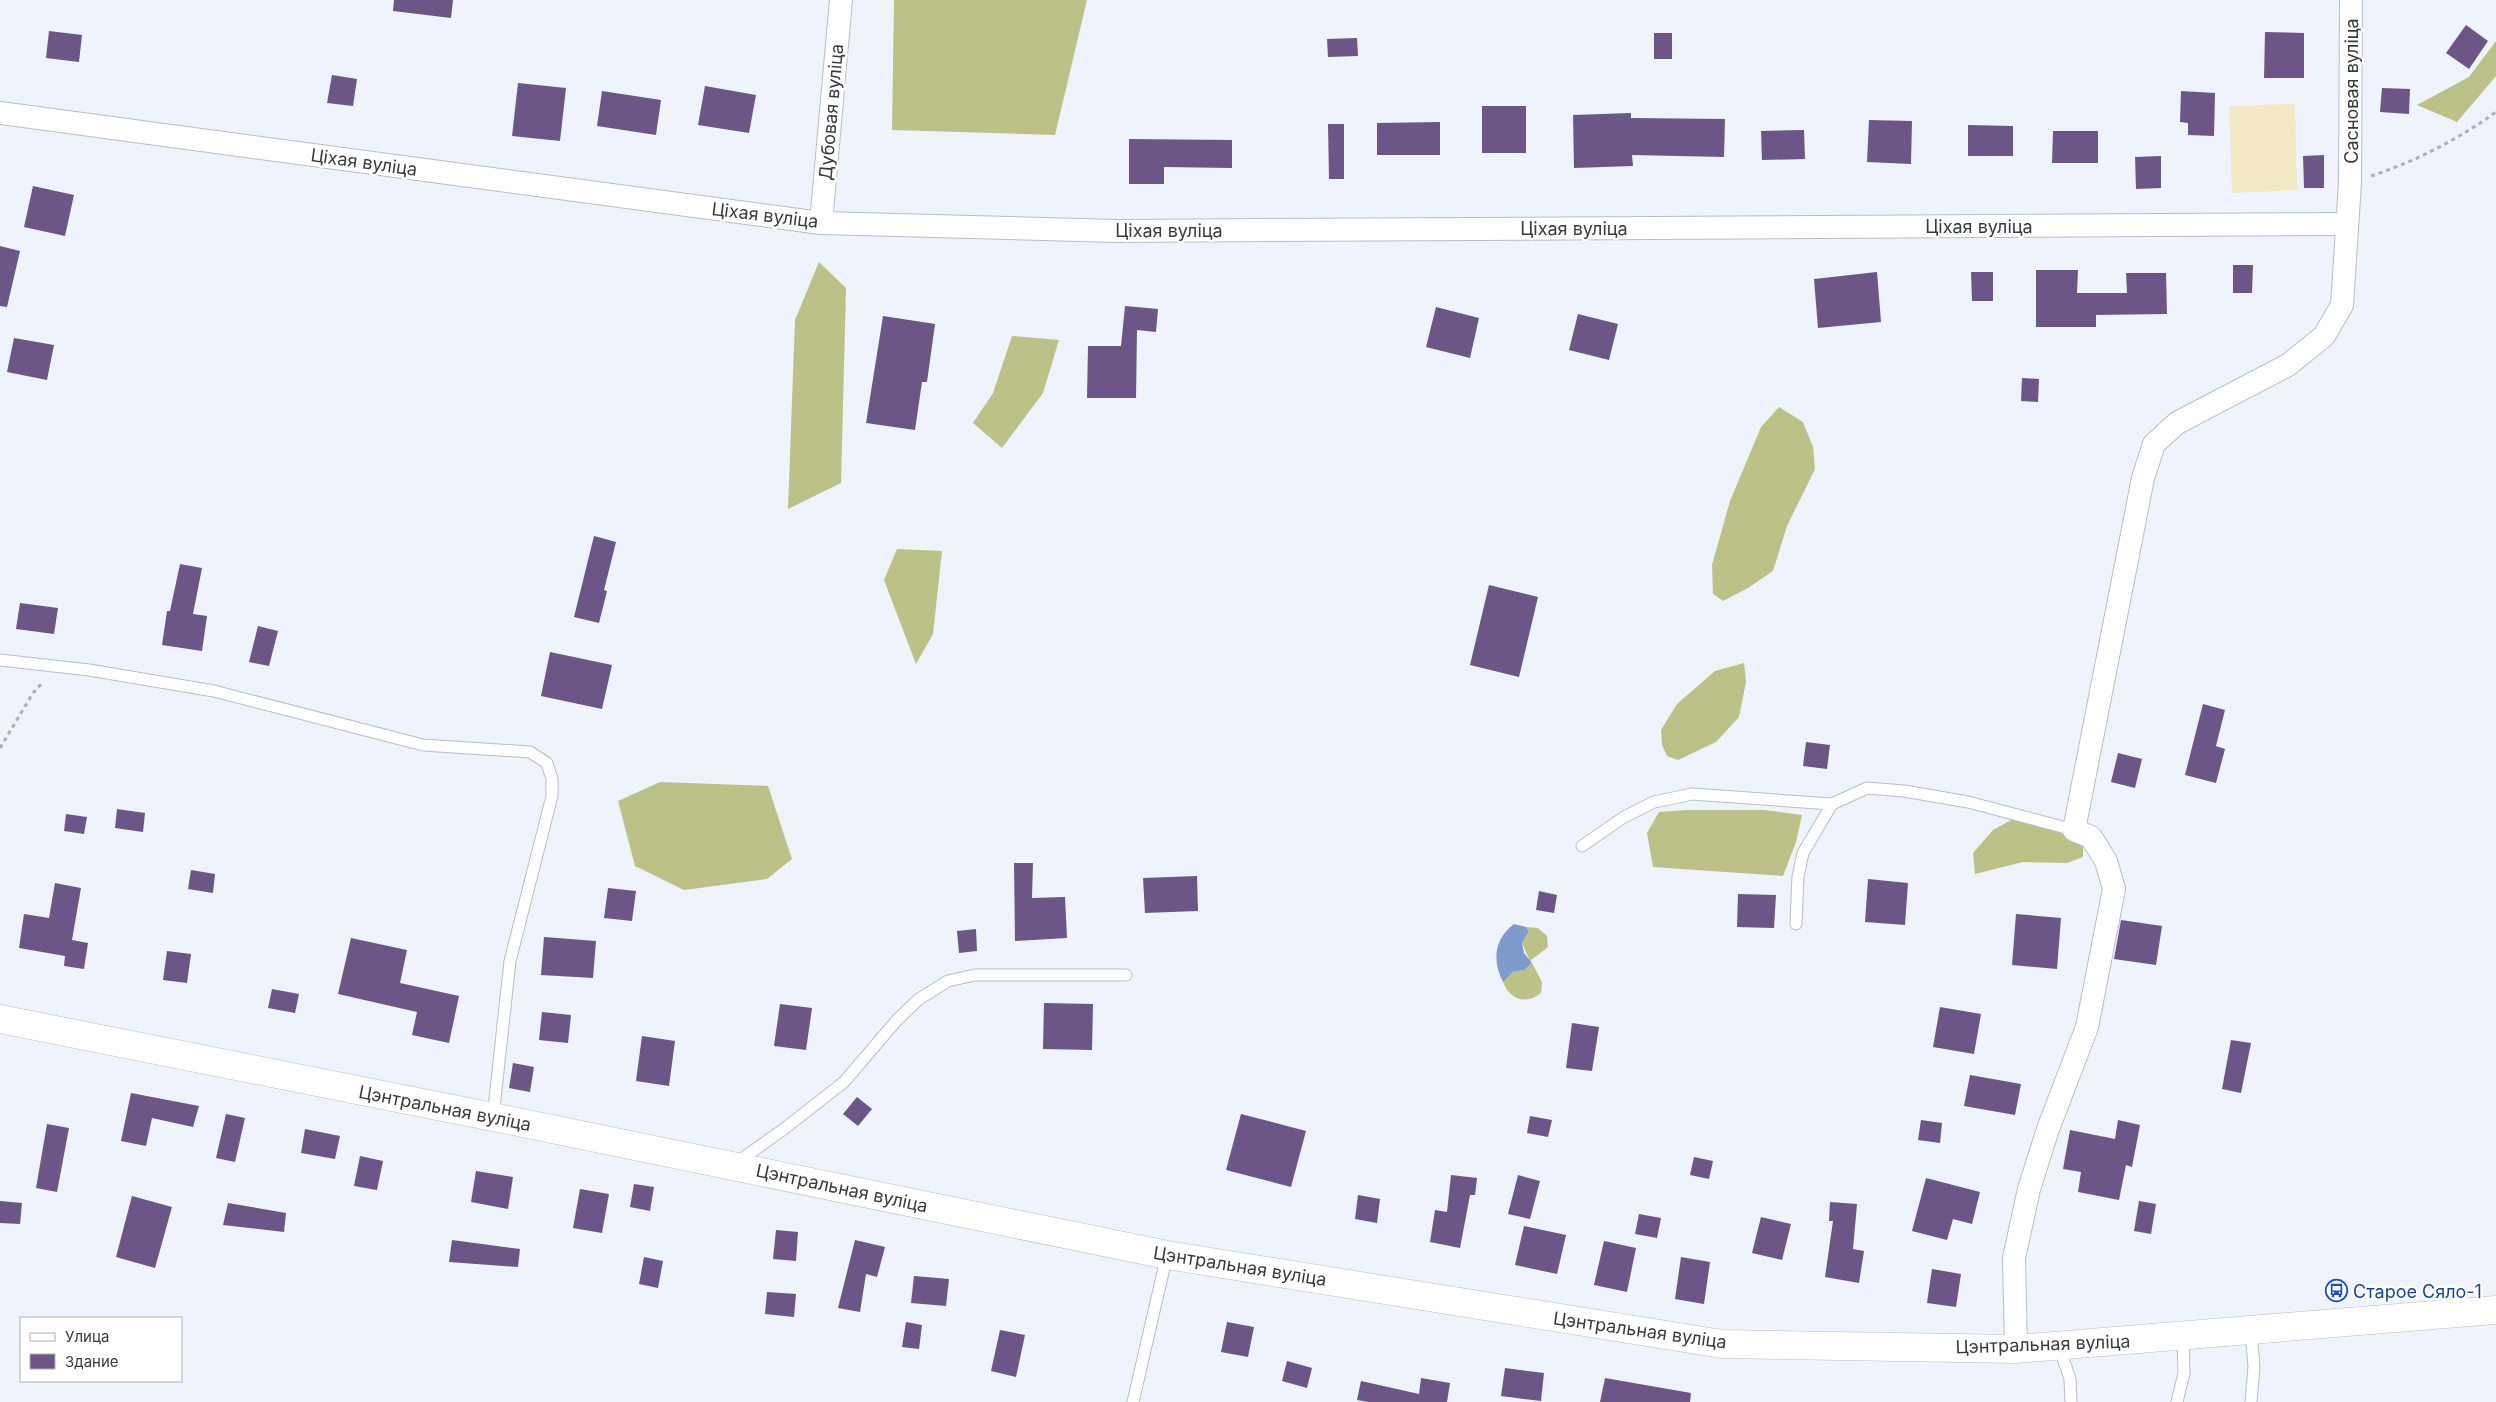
<svg xmlns="http://www.w3.org/2000/svg" width="2496" height="1402" font-family="Inter,sans-serif">
  <style>
    .forest { fill: #bcc287 }
    .sand { fill: #f3e9c4 }
    .water { fill: #7f9bcc }
    .building { fill: #6b5687 }
    .lines { fill: none; stroke-linecap: round; stroke-linejoin: round }
    .service-casing { stroke: #b9bec6; stroke-width: 13 }
    .minor-casing { stroke: #b9bec6; stroke-width: 24 }
    .tertiary-casing { stroke: #b9bec6; stroke-width: 29 }
    .path { stroke: #abafb6; stroke-width: 3; stroke-dasharray: 4 4; stroke-linecap: butt }
    .service { stroke: #fff; stroke-width: 11 }
    .minor { stroke: #fff; stroke-width: 22 }
    .tertiary { stroke: #fff; stroke-width: 28 }
    .labels { text-anchor: middle; dominant-baseline: central; stroke-width: 5; stroke-linejoin: round; paint-order: stroke }
    .street-label { font-size: 18px; fill: #383a3d; stroke: #fff }
    .transit-label { font-size: 18px; fill: #164399; stroke: #fff; text-anchor: start }
  </style>
  <rect width="100%" height="100%" fill="#eef3fc"/>
  <!-- forest -->
  <g class="forest">
    <path d="M894,0h193l-32,135 -163,-5z"/>
    <path d="M2496,41v35l-39,46 -40,-17 52,-28z"/>
    <path d="M819,262l27,26 -5,195 -53,26 7,-189z"/>
    <path d="M1012,336l47,4 -16,53 -41,55 -29,-25 20,-30z"/>
    <path d="M1779,407l24,15 10,25 2,22 -28,57 -14,45 -25,17 -25,13 -10,-7 -1,-29 18,-64 31,-74z"/>
    <path d="M897,549l45,2 -9,83 -17,30 -32,-84z"/>
    <path d="M1744,663l2,19 -7,35 -23,25 -38,18 -11,-4 -5,-11 -1,-15 16,-26 38,-33z"/>
    <path d="M660,782l108,4 24,73 -25,20 -83,11 -49,-24 -17,-65z"/>
    <path d="M1687,810h77l38,5 -6,27 -13,34 -130,-9 -6,-34 12,-21z"/>
    <path d="M2013,819l29,4 41,22v12l-16,6 -44,-1 -48,12 -2,-21 20,-23z"/>
    <path d="M1526,927l12,1 9,8 1,11 -18,14 -8,-18 7,-12z"/>
    <path d="M1532,963l10,19 -1,11c-15,12 -31,7 -38,-11l10,-10 11,-2z"/>
  </g>
  <!-- sand -->
  <path class="sand" d="M2295,104l2,86 -65,3 -3,-87z"/>
  <!-- water -->
  <path class="water" d="M1514,924l12,3 3,4 -7,12 2,10 8,10 -8,7 -11,2 -10,10c-11,-21 -9,-43 11,-58z"/>
  <!-- building -->
  <g class="building">
    <path d="M394,0h59l-2,18 -58,-7z"/>
    <path d="M2466,25l22,16 -19,28 -23,-16z"/>
    <path d="M49,31l33,4 -3,27 -33,-4z"/>
    <path d="M2265,32l39,1v45h-40z"/>
    <rect x="1654" y="33" width="18" height="26"/>
    <path d="M1357,38l1,18 -30,1 -1,-18z"/>
    <path d="M332,75l25,4 -4,27 -26,-3z"/>
    <path d="M518,83l48,5 -6,53 -48,-5z"/>
    <path d="M705,86l51,9 -7,38 -51,-8z"/>
    <path d="M2382,88l28,1 -1,25 -29,-2z"/>
    <path d="M602,91l59,9 -5,35 -59,-9z"/>
    <path d="M2181,91l34,2 -1,43 -26,-1v-12l-8,-1z"/>
    <rect x="1482" y="106" width="44" height="47"/>
    <path d="M1631,113v5l94,1 -1,38 -92,-2 1,11 -59,2 -1,-53z"/>
    <path d="M1869,120l43,1 -1,43 -44,-2z"/>
    <path d="M1440,122v33h-63v-32z"/>
    <path d="M1328,124h16v55h-15z"/>
    <path d="M1968,125l45,1v30h-45z"/>
    <path d="M1804,130l1,29 -43,1 -1,-29z"/>
    <path d="M2053,131h45v32h-46z"/>
    <path d="M1129,139l103,1v28l-68,-1v17h-35z"/>
    <path d="M2324,155v33h-20l-1,-32z"/>
    <path d="M2161,156v32l-25,1 -1,-32z"/>
    <path d="M33,186l41,9 -9,41 -41,-9z"/>
    <path d="M0,246l20,5 -13,56 -7,-1z"/>
    <path d="M2233,265h20l-1,28h-19z"/>
    <path d="M2036,270h42l-1,23h50l-1,-20h40l1,41 -71,1v12h-60z"/>
    <path d="M1877,272l4,50 -63,6 -4,-49z"/>
    <path d="M1971,272h22v29h-21z"/>
    <path d="M1125,306l33,3 -2,23 -19,-2 -1,68h-49l1,-52h33z"/>
    <path d="M1436,307l43,11 -9,40 -44,-11z"/>
    <path d="M1578,314l40,10 -9,36 -40,-10z"/>
    <path d="M883,316l52,8 -8,58h-5l-7,48 -49,-7z"/>
    <path d="M14,338l40,7 -7,35 -40,-8z"/>
    <path d="M2022,378l17,1 -1,23 -17,-1z"/>
    <path d="M594,536l22,6 -12,48 3,1 -8,32 -25,-6z"/>
    <path d="M180,564l22,4 -9,46 14,2 -5,35 -40,-6 5,-34h3z"/>
    <path d="M1489,585l49,12 -19,80 -49,-12z"/>
    <path d="M20,603l38,5 -4,26 -38,-5z"/>
    <path d="M258,626l20,5 -9,35 -20,-4z"/>
    <path d="M550,652l62,13 -10,44 -61,-13z"/>
    <path d="M2203,704l22,6 -9,36 9,3 -9,34 -31,-8z"/>
    <path d="M1806,742l24,3 -3,24 -24,-3z"/>
    <path d="M2118,753l24,6 -7,29 -24,-6z"/>
    <path d="M117,809l28,4 -2,19 -28,-4z"/>
    <path d="M66,814l21,3 -3,17 -20,-3z"/>
    <path d="M1014,863h19l-1,35 33,-1 2,41 -52,3z"/>
    <path d="M191,870l24,4 -2,19 -25,-4z"/>
    <path d="M1197,876l1,35 -53,2 -2,-35z"/>
    <path d="M1868,879l40,4 -3,42 -40,-3z"/>
    <path d="M55,883l26,5 -9,52 16,3 -4,26 -20,-3 1,-10 -46,-8 5,-34 25,4z"/>
    <path d="M608,888l28,3 -4,30 -28,-3z"/>
    <path d="M1539,891l18,4 -3,18 -18,-3z"/>
    <path d="M1738,894l38,1 -2,33 -37,-1z"/>
    <path d="M2016,914l45,4 -4,51 -45,-4z"/>
    <path d="M2121,920l41,6 -6,39 -42,-6z"/>
    <path d="M976,929l1,22 -18,2 -2,-22z"/>
    <path d="M544,937l52,4 -3,37 -52,-3z"/>
    <path d="M351,938l56,12 -7,33 59,13 -10,47 -37,-8 5,-23 -79,-18z"/>
    <path d="M167,951l24,3 -4,29 -24,-3z"/>
    <path d="M272,989l27,5 -4,19 -27,-5z"/>
    <path d="M1044,1003l49,1 -1,46 -49,-1z"/>
    <path d="M780,1004l32,4 -6,42 -32,-4z"/>
    <path d="M1940,1007l41,7 -7,40 -41,-7z"/>
    <path d="M542,1012l29,3 -3,28 -29,-3z"/>
    <path d="M1572,1023l27,4 -7,44 -26,-3z"/>
    <path d="M642,1036l33,5 -6,45 -33,-5z"/>
    <path d="M2231,1040l20,3 -10,50 -19,-4z"/>
    <path d="M513,1063l21,4 -4,25 -21,-4z"/>
    <path d="M1970,1075l51,9 -6,31 -51,-9z"/>
    <path d="M131,1093l68,13 -6,21 -41,-9 -6,28 -25,-5z"/>
    <path d="M857,1097l15,12 -14,17 -15,-12z"/>
    <path d="M226,1114l19,4 -10,44 -19,-4z"/>
    <path d="M1241,1114l65,17 -15,56 -65,-17z"/>
    <path d="M1530,1116l22,4 -4,17 -21,-4z"/>
    <path d="M1921,1120l21,3 -2,20 -22,-3z"/>
    <path d="M2118,1120l22,5 -8,42 -6,-2 -7,35 -41,-8 3,-20 -18,-3 7,-39 45,9z"/>
    <path d="M47,1124l22,4 -12,64 -21,-4z"/>
    <path d="M305,1129l35,7 -5,23 -34,-6z"/>
    <path d="M360,1156l23,5 -6,29 -23,-4z"/>
    <path d="M1694,1157l19,4 -4,18 -19,-4z"/>
    <path d="M476,1171l37,6 -5,32 -37,-7z"/>
    <path d="M1451,1175l26,3 -2,17h-5l-10,53 -30,-6 5,-32 12,2z"/>
    <path d="M1518,1175l22,6 -10,38 -22,-5z"/>
    <path d="M1926,1178l54,14 -8,32 -19,-5 -6,21 -35,-9z"/>
    <path d="M634,1184l20,3 -4,24 -20,-4z"/>
    <path d="M580,1189l29,5 -7,39 -29,-5z"/>
    <path d="M1358,1195l22,4 -3,24 -22,-4z"/>
    <path d="M132,1196l40,11 -17,61 -39,-11z"/>
    <path d="M0,1201l22,2 -2,21 -20,-1z"/>
    <path d="M2139,1201l17,3 -5,30 -17,-3z"/>
    <path d="M1830,1202l27,2 -4,45 11,2 -5,32 -34,-6 8,-56h-4z"/>
    <path d="M228,1203l58,10 -2,19 -61,-7z"/>
    <path d="M1639,1214l22,4 -4,20 -22,-4z"/>
    <path d="M1761,1217l30,7 -9,36 -30,-7z"/>
    <path d="M1524,1226l42,9 -9,39 -42,-9z"/>
    <path d="M776,1230l22,2 -2,29 -23,-2z"/>
    <path d="M452,1240l68,9 -2,18 -69,-5z"/>
    <path d="M855,1240l30,7 -8,30 -11,-3 -6,38 -22,-4z"/>
    <path d="M1604,1241l32,7 -9,44 -33,-7z"/>
    <path d="M644,1257l19,4 -5,27 -19,-4z"/>
    <path d="M1681,1257l29,5 -6,42 -29,-5z"/>
    <path d="M1932,1269l29,5 -5,33 -29,-4z"/>
    <path d="M914,1276l35,3 -3,27 -35,-3z"/>
    <path d="M767,1292l29,2 -2,23 -29,-3z"/>
    <path d="M906,1322l16,3 -3,24 -17,-2z"/>
    <path d="M1227,1322l27,5 -6,30 -27,-5z"/>
    <path d="M1000,1330l25,5 -9,42 -25,-6z"/>
    <path d="M1287,1361l25,7 -5,20 -25,-7z"/>
    <path d="M1505,1368l39,5 -3,28 -40,-5z"/>
    <path d="M1421,1378l29,5 -3,19h-79l-11,-2 4,-19 58,13z"/>
    <path d="M1605,1378l86,15 -1,9h-90z"/>
  </g>
  <g class="lines">
    <defs>
      <g id="service">
        <path d="M0,660l89,10 125,21 209,54 107,7 17,11 5,16v17l-42,165 -17,156"/>
        <path d="M1582,846l42,-29 30,-15 38,-8 140,10"/>
        <path d="M1796,924l2,-48 5,-23 29,-49 35,-16 37,3 64,11 106,28"/>
        <path d="M736,1163l48,-34 60,-47 53,-62 22,-21 29,-18 27,-6h151"/>
        <path d="M2059,1346l11,33 1,23"/>
        <path d="M1133,1402l34,-147"/>
        <path d="M2177,1402l7,-29 -1,-37"/>
        <path d="M2251,1402l3,-36 -3,-35"/>
      </g>
      <g id="minor">
        <path d="M0,113l821,110 295,8 1230,-7"/>
        <path d="M821,223l20,-223"/>
        <path d="M2016,1349l-2,-91 15,-69 19,-60 39,-102 27,-138 -8,-28 -15,-24 -17,-7 69,-352 11,-34 23,-21 111,-58 36,-29 18,-31 8,-122 1,-183"/>
      </g>
      <path id="tertiary" d="M0,1019l493,98 674,138 555,89 294,5 480,-39"/>
    </defs>
    <!-- service casing -->
    <use href="#service" class="service-casing"/>
    <!-- minor casing -->
    <use href="#minor" class="minor-casing"/>
    <!-- tertiary casing -->
    <use href="#tertiary" class="tertiary-casing"/>
    <!-- path -->
    <g class="path">
      <path d="M2371,176c45,-15 86,-36 125,-64"/>
      <path d="M0,748l33,-55 10,-11"/>
    </g>
    <!-- service -->
    <use href="#service" class="service"/>
    <!-- minor -->
    <use href="#minor" class="minor"/>
    <!-- tertiary -->
    <use href="#tertiary" class="tertiary"/>
  </g>
  <!-- icons -->
  <defs>
    <symbol id="bus-ring" viewBox="-11 -11 22 22"><circle r="9.5" fill="#fff" stroke="#1a4fb4" stroke-width="1.5"/><path d="M-5-6H5V4H4V6H2V4H-2V6H-4V4H-5ZM-3.5-4V0h7V-4ZM-3.5 1.2v1.5H-2V1.2ZM2 1.2v1.5H3.5V1.2Z" fill="#1a4fb4"/></symbol>
  </defs>
  <g fill-rule="evenodd">
    <use href="#bus-ring" x="2324" y="1278" width="25" height="25"/>
  </g>
  <g class="labels">
    <!-- street labels -->
    <g class="street-label">
      <text transform="translate(2351 91) rotate(-90)">Сасновая вуліца</text>
      <text transform="translate(831 112) rotate(-85)">Дубовая вуліца</text>
      <text transform="translate(364 162) rotate(8)">Ціхая вуліца</text>
      <text transform="translate(765 215) rotate(7)">Ціхая вуліца</text>
      <text x="1979" y="226">Ціхая вуліца</text>
      <text x="1574" y="228">Ціхая вуліца</text>
      <text x="1169" y="230">Ціхая вуліца</text>
      <text transform="translate(445 1108) rotate(11)">Цэнтральная вуліца</text>
      <text transform="translate(842 1188) rotate(12)">Цэнтральная вуліца</text>
      <text transform="translate(1240 1266) rotate(9)">Цэнтральная вуліца</text>
      <text transform="translate(1640 1330) rotate(8)">Цэнтральная вуліца</text>
      <text transform="translate(2043 1344) rotate(-2)">Цэнтральная вуліца</text>
    </g>
    <!-- transit labels -->
    <g class="transit-label">
      <text x="2353" y="1291">Старое Сяло-1</text>
    </g>
  </g>
  <!-- legend -->
  <rect x="20" y="1317" width="162" height="65" fill="#ffffff" stroke="#afb0b1"/>
  <rect x="30" y="1333" width="25" height="8" fill="#ffffff" stroke="#afb0b1"/>
  <text x="65" y="1342" font-size="15" fill="#383a3d">Улица</text>
  <rect x="30" y="1354" width="25" height="15" fill="#6b5687" stroke="#afb0b1"/>
  <text x="65" y="1367" font-size="15" fill="#383a3d">Здание</text>
</svg>
